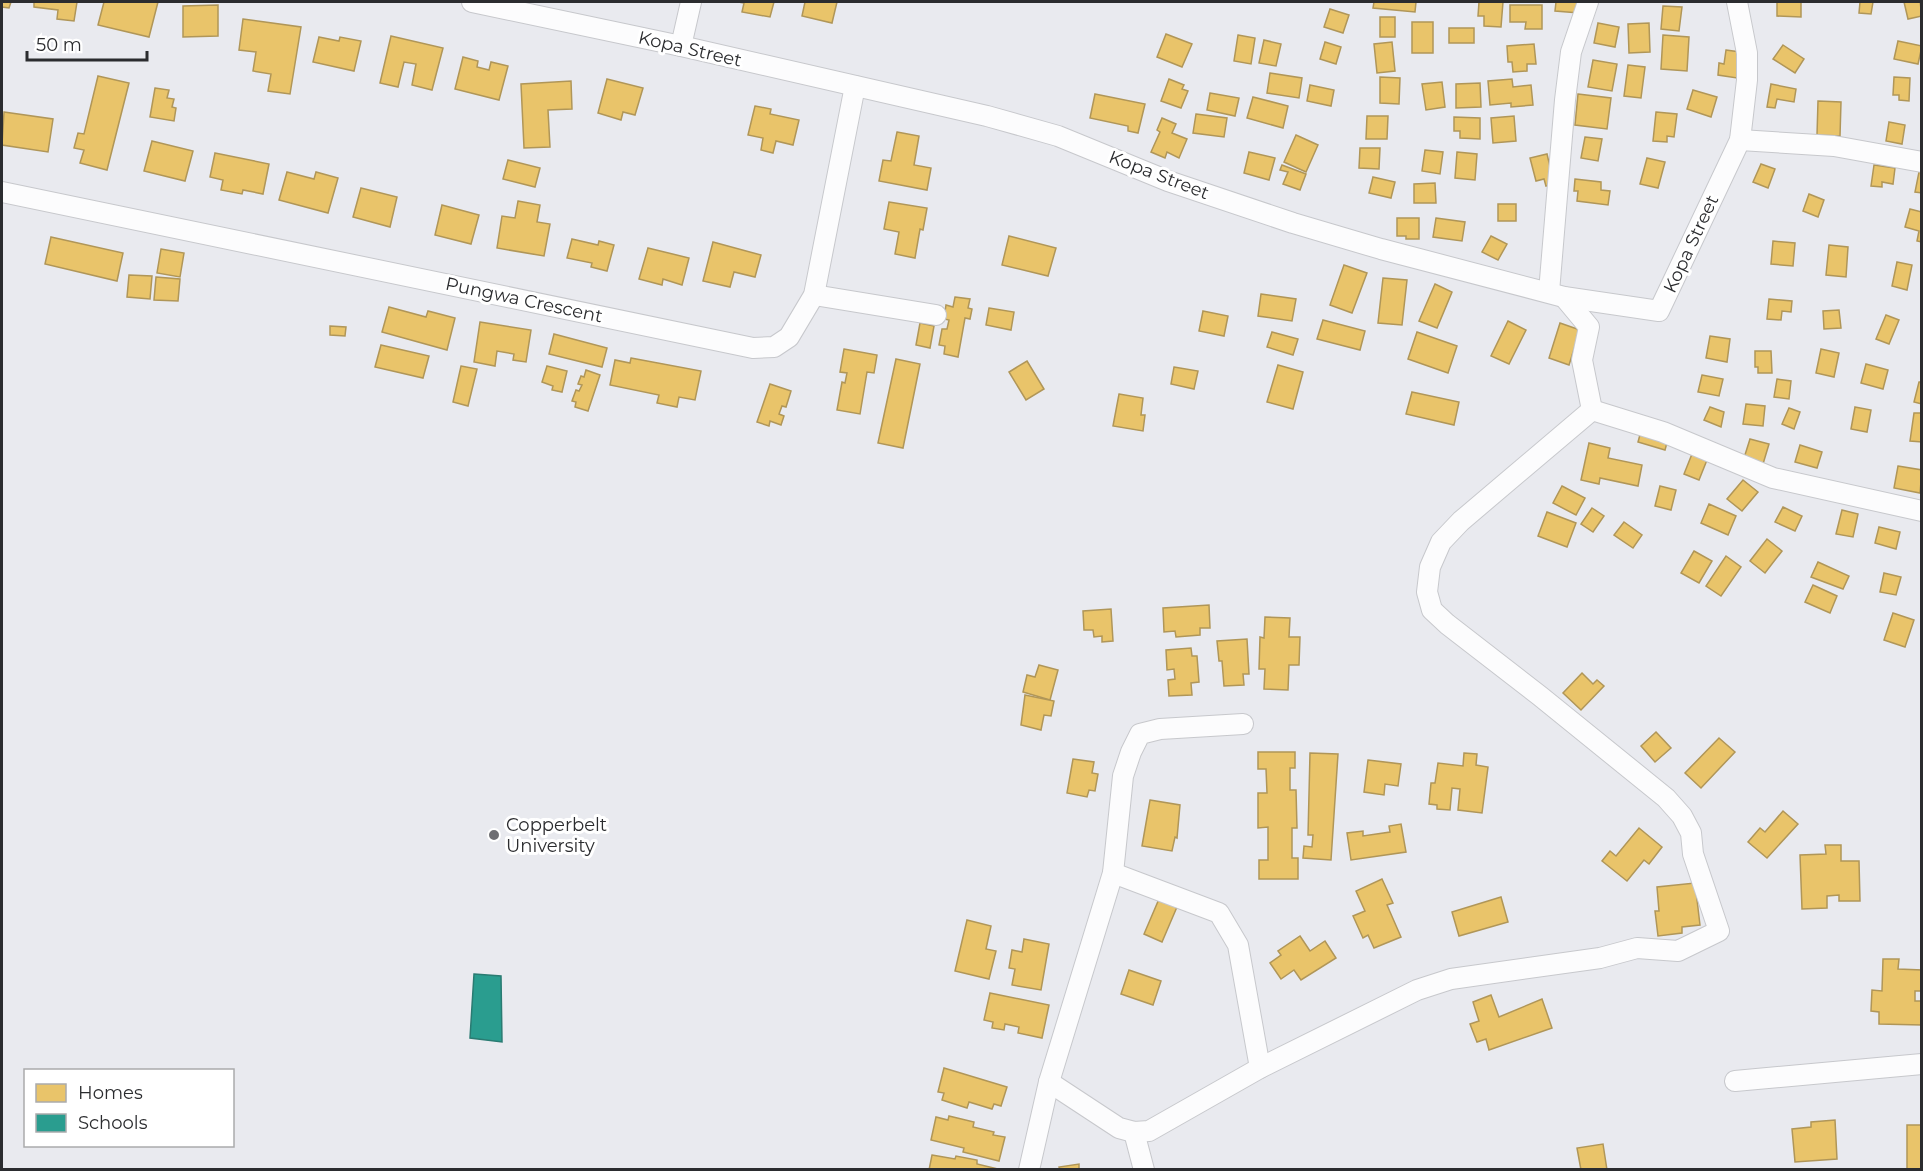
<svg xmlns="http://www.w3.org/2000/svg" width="1923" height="1171" font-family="Montserrat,sans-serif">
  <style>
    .homes { fill: #e9c46a; stroke: #b09658; stroke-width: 1.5 }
    .schools { fill: #2a9d8f; stroke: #2a7b72; stroke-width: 1.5 }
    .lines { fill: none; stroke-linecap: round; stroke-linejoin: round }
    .street-casing { stroke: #c7c8cc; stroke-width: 22 }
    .street { stroke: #fcfcfd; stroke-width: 20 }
    .poi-dot { fill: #6e6e72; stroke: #fff; stroke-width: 2 }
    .labels { text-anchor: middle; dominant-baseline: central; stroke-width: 6; stroke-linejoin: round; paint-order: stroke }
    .street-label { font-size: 18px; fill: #2b2c2f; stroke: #fff }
    .poi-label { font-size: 18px; fill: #2b2c2f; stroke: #fff; text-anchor: start }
  </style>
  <rect width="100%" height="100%" fill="#e9eaef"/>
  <!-- homes -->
  <g class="homes">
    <path d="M2,2h9l-2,6 -7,-1z"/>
    <path d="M34,2h43l-3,19 -17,-2 1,-9 -24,-3z"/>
    <path d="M104,2h54l-9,35 -51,-12z"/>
    <path d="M738,2h36l-4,15 -28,-5 2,-9z"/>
    <path d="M805,2h32l-5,21 -30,-7z"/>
    <path d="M1374,2h42l-1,10 -42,-4z"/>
    <path d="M1479,2h24l-2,25 -17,-1v-10h-6z"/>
    <path d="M1556,2h24l-1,11 -24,-2z"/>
    <path d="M1777,2h24v15l-24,-1z"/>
    <path d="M1860,2h13l-2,12 -12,-1z"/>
    <path d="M1904,2h16l2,14 -14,3z"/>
    <path d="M218,5v31l-35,1v-31z"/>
    <path d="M1510,5h32v24h-17l1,-7h-16z"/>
    <path d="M1663,6l19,1 -3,24 -18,-2z"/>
    <path d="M1330,9l19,6 -6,18 -19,-6z"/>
    <rect x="1380" y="17" width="15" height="20"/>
    <path d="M243,19l58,8 -11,67 -22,-3 3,-17 -18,-3 3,-19 -17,-2z"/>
    <rect x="1412" y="22" width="21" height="31"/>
    <path d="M1598,23l21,4 -4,20 -21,-4z"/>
    <path d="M1649,23l1,29 -21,1 -1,-29z"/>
    <rect x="1449" y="28" width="25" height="15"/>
    <path d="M1166,34l26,10 -10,23 -25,-10z"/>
    <path d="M1238,35l17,3 -4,26 -17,-3z"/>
    <path d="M1663,35l26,2 -2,34 -26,-2z"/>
    <path d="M391,36l52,12 -11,42 -20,-5 4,-21 -12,-2 -6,25 -18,-4z"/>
    <path d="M319,37l20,4 1,-4 21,4 -7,30 -41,-9z"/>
    <path d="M1264,40l17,4 -5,22 -17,-3z"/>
    <path d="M1898,41l24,5 -4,18 -24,-5z"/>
    <path d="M1325,42l16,5 -5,17 -16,-5z"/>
    <path d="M1392,42l3,29 -18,2 -3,-29z"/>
    <path d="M1534,44l2,20h-9v7l-14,1 -1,-10h-4l-1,-16z"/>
    <path d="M1783,45l21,14 -9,14 -22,-14z"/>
    <path d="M1726,50l14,2 -3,26 -19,-3 1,-12 5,1z"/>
    <path d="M463,57l15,4 -1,6 12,3 2,-8 17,4 -9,34 -44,-11z"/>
    <path d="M1593,60l24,4 -5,27 -24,-4z"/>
    <path d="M1628,65l17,2 -4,31 -17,-2z"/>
    <path d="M1270,73l32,5 -3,20 -32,-5z"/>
    <path d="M98,76l31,7 -22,87 -27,-7 4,-13 -10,-2 4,-15 6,1z"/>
    <path d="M1380,77l20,1 -1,26 -19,-1z"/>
    <path d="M1894,77l16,1 -1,23 -10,-1v-5h-6z"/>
    <path d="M607,79l36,9 -8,27 -12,-3 -2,8 -23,-7z"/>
    <path d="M1169,79l15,6 -2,4 6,2 -7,17 -20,-7z"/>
    <path d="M1512,79l1,8 18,-2 2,20 -22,2v-4l-21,2 -2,-24z"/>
    <path d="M571,81l1,28 -24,1 2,37 -26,1 -3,-64z"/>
    <path d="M1442,82l3,25 -19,3 -4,-26z"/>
    <path d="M1480,83l1,24 -25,1v-24z"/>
    <path d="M1771,84l25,5 -2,13 -17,-3 -2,9 -8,-1z"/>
    <path d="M1310,85l24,5 -3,16 -24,-5z"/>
    <path d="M155,88l14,2 -2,8 7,1 -2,8 4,1 -2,13 -24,-4z"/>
    <path d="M1693,90l24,7 -6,20 -24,-8z"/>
    <path d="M1210,93l29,5 -4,18 -28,-6z"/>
    <path d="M1095,94l50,10 -7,29 -10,-2v-5l-38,-8z"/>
    <path d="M1578,94l33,4 -4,31 -32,-4z"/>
    <path d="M1253,97l35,9 -5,22 -36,-10z"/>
    <path d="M1818,101l23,1 -1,34 -23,-1z"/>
    <path d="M755,106l16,3 -1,5 29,6 -6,25 -17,-4 -3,12 -12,-3 2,-12 -15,-3z"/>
    <path d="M4,112l49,7 -5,33 -46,-7z"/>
    <path d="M1656,112l21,2 -3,23 -7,-1v6l-14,-1z"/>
    <path d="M1196,114l31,4 -3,19 -31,-4z"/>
    <path d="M1367,116h21l-1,23h-21z"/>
    <path d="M1514,116l2,25 -23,2 -2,-25z"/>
    <path d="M1454,117l26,1v21l-20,-1v-7h-6z"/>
    <path d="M1162,118l14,6 -4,9 15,6 -8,19 -12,-6 -2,6 -14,-6 9,-20 -3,-2z"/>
    <path d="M1889,122l16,3 -3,19 -16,-3z"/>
    <path d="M897,132l22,4 -5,29 17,3 -4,22 -48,-9 4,-21 8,1z"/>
    <path d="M1296,135l22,10 -12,27 -22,-10z"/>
    <path d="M1585,137l17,2 -4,22 -17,-3z"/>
    <path d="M152,141l41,10 -8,30 -41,-10z"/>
    <path d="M1360,148h20l-1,21 -20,-1z"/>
    <path d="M1425,150l18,2 -3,22 -18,-3z"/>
    <path d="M1249,152l26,6 -6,22 -25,-7z"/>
    <path d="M1457,152l20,2 -2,26 -20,-2z"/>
    <path d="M215,153l54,11 -6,30 -20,-4 -1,4 -21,-4 2,-10 -13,-3z"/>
    <path d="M1547,154l7,30 -8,2 -2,-7 -8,2 -6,-23z"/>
    <path d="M1647,158l18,4 -7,26 -18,-4z"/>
    <path d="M508,160l32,8 -5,19 -32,-8z"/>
    <path d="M1761,164l14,5 -7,19 -15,-6z"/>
    <path d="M1282,165l24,9 -6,16 -17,-6 5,-12 -8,-2z"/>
    <path d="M1874,165l21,3 -2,16 -11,-2v5l-11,-1z"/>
    <path d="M287,172l27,7 2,-7 22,6 -10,35 -49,-13z"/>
    <path d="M1919,172h3v21l-7,-1z"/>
    <path d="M1373,177l22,5 -4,16 -22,-5z"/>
    <path d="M1575,179l26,3v8l9,1 -2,14 -31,-4 1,-10h-4z"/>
    <path d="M1435,183l1,20h-22v-19z"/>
    <path d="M361,188l36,9 -7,30 -37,-10z"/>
    <path d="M1809,194l15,6 -6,17 -15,-6z"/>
    <path d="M518,201l22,4 -3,17 13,2 -6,32 -47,-8 5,-32 13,2z"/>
    <path d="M889,202l38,6 -4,22 -3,-1 -5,29 -20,-4 4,-22 -15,-3z"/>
    <rect x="1498" y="204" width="18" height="17"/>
    <path d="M442,205l37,10 -8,29 -36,-9z"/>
    <path d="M1910,209l12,3v30l-5,-1 2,-10 -14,-4z"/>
    <path d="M1397,218h22v21h-13v-3h-9z"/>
    <path d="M1436,218l29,4 -3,19 -29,-4z"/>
    <path d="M1009,236l47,12 -8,28 -46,-11z"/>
    <path d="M1491,236l16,8 -9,16 -16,-8z"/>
    <path d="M51,237l72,16 -6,28 -72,-17z"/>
    <path d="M572,239l26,6 1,-4 15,4 -7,26 -16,-4 1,-4 -25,-5z"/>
    <path d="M1773,241l22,2 -2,23 -22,-2z"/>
    <path d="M713,242l48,13 -6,22 -21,-5 -4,15 -27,-6z"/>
    <path d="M1829,245l19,2 -2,30 -20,-2z"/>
    <path d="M648,248l41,10 -7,27 -19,-6 -1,6 -23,-6z"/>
    <path d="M161,249l23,4 -4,24 -23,-4z"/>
    <path d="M1897,262l15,3 -5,25 -15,-4z"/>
    <path d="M1344,265l23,8 -15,40 -22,-8z"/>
    <path d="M129,275l23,1 -2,23 -23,-2z"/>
    <path d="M156,277l24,2 -2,22 -24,-1z"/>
    <path d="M1383,278l24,2 -5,45 -24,-2z"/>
    <path d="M1435,284l17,8 -15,36 -18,-7z"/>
    <path d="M1261,294l35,5 -4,22 -34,-5z"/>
    <path d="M955,297l15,2 -2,9 4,1 -2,10 -5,-1 -7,39 -14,-3 1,-8 -6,-1 3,-16h5l2,-9 -5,-1 2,-14 7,2z"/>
    <path d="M1769,299l23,2 -1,11 -9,-1 -1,9 -14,-1z"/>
    <path d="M389,307l37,10 2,-6 27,7 -8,32 -65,-18z"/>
    <path d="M989,308l25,4 -3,18 -25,-5z"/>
    <path d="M1839,310l2,18 -17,1 -1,-18z"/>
    <path d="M1203,311l25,5 -4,20 -25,-5z"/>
    <path d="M1886,315l13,5 -10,24 -13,-5z"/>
    <path d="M1323,320l42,11 -5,19 -43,-11z"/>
    <path d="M1508,321l18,9 -17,34 -18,-8z"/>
    <path d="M480,322l51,8 -5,32 -13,-2 1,-6 -17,-3 -2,15 -21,-4z"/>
    <path d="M920,323l14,3 -4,22 -14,-3z"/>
    <path d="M1560,323l20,7 -11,35 -20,-7z"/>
    <path d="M330,326l16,1 -1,9 -15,-1z"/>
    <path d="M1272,332l26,7 -5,16 -26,-8z"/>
    <path d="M1417,332l40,14 -9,27 -40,-14z"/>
    <path d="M554,334l53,14 -5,19 -53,-13z"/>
    <path d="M1710,336l20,3 -3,23 -21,-4z"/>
    <path d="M381,345l48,11 -6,22 -48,-11z"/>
    <path d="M844,349l33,6 -3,18 -7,-1 -7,42 -23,-4 5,-28 3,1 2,-10 -7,-1z"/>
    <path d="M1821,349l18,4 -5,24 -18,-4z"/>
    <path d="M1755,351h16l1,22h-14v-6h-3z"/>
    <path d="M631,358l70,13 -6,29 -16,-3 -2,10 -20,-4 2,-8 -49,-10 5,-25 15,3z"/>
    <path d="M896,359l24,5 -17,84 -25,-5z"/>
    <path d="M1027,361l17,28 -18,11 -17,-28z"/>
    <path d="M1866,364l22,6 -5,19 -22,-6z"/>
    <path d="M1278,365l25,7 -10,37 -26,-7z"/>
    <path d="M461,366l16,3 -9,37 -15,-4z"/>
    <path d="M547,366l20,5 -5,21 -10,-2 1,-4 -11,-4z"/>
    <path d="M1174,367l24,4 -4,18 -23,-5z"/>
    <path d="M586,370l14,5 -12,36 -13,-4 1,-5 -4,-1 4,-11 3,1 3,-6 -4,-1 3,-8 3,1z"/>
    <path d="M1702,375l21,4 -4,17 -21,-4z"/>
    <path d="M1777,379l14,2 -2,18 -15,-2z"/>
    <path d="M1919,382h3v22l-8,-2z"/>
    <path d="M770,384l21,7 -5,16 -4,-1 -3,8 5,2 -3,9 -11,-4 -1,5 -12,-4z"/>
    <path d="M1412,392l47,10 -5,23 -48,-11z"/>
    <path d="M1119,394l24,4 -2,17h4l-2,16 -30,-5z"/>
    <path d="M1746,404l19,2 -2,20 -20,-2z"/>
    <path d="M1710,407l14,5 -3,15 -17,-7z"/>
    <path d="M1855,407l16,3 -4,22 -16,-3z"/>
    <path d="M1789,408l11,4 -6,17 -12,-5z"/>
    <path d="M1914,413h8v29l-12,-1z"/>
    <path d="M1641,431l27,8 -3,11 -27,-8z"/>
    <path d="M1750,439l19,5 -6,20 -19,-6z"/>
    <path d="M1589,443l21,5 -2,10 34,7 -4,21 -38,-8 -1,6 -18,-4z"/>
    <path d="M1800,445l22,7 -5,16 -22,-6z"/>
    <path d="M1692,454l15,6 -8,20 -15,-6z"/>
    <path d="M1898,466l24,4 -2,23 -26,-5z"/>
    <path d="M1743,480l15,12 -16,19 -15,-12z"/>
    <path d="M1562,486l23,12 -9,17 -23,-12z"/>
    <path d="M1660,486l16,4 -5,20 -16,-4z"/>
    <path d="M1709,504l27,12 -8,19 -27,-12z"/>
    <path d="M1783,507l19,9 -7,15 -20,-9z"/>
    <path d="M1592,508l12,8 -11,16 -12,-8z"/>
    <path d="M1842,510l16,4 -5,23 -17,-3z"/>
    <path d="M1547,512l29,11 -9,24 -29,-11z"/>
    <path d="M1624,522l18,13 -9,13 -19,-13z"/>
    <path d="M1879,527l21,5 -4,17 -21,-6z"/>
    <path d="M1767,539l15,12 -17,22 -15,-12z"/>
    <path d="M1694,551l18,10 -13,22 -18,-10z"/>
    <path d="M1726,556l15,11 -20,29 -15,-10z"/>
    <path d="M1818,562l31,14 -6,13 -32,-12z"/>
    <path d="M1884,573l17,4 -5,18 -16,-3z"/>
    <path d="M1813,585l24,11 -7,17 -25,-11z"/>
    <path d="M1209,605l1,23h-10v7l-24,2 -1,-6 -11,1 -1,-24z"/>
    <path d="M1111,609l2,32 -11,1v-6l-8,1 -1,-7h-9l-1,-19z"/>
    <path d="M1893,613l21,7 -9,27 -21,-7z"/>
    <path d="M1265,617l25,1 -1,19h11l-1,28h-10l-1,25 -24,-1 1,-20h-6l1,-32 4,1z"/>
    <path d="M1247,639l2,35h-6l1,11 -20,1 -2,-25h-3l-2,-20z"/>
    <path d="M1191,648l1,8h5l2,26 -8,1 1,12 -23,1 -1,-16 7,-1 -1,-10 -7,1 -1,-20z"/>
    <path d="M1039,665l19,5 -8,30 -27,-8 4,-17 8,2z"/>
    <path d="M1582,673l11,11 4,-4 7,6 -23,24 -18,-17z"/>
    <path d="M1025,695l29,6 -3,15 -7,-1 -3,15 -20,-5z"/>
    <path d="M1656,732l15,16 -16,14 -14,-16z"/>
    <path d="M1719,738l16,14 -34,36 -16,-15z"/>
    <path d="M1258,752h37v16h-5v22h6l1,38h-5v30h6v21h-39v-19h9v-33l-10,1v-35h9l-1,-24h-8z"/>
    <path d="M1310,753l28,1 -7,106 -28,-2 1,-12 8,1 1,-12h-5z"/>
    <path d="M1464,753l13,1 -1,11 12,2 -6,46 -24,-3 2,-21 -8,-1 -2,22 -13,-1v-4l-8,-1 2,-21h4l3,-20 25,3z"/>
    <path d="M1073,759l21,3 -2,11 6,1 -3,17 -6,-1 -2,7 -20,-4z"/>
    <path d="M1368,760l33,4 -3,22 -13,-2 -1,11 -20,-3z"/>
    <path d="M1150,800l30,5 -3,33 -2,-1 -3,14 -30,-5z"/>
    <path d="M1783,811l15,13 -31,34 -19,-16 12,-14 5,4z"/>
    <path d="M1401,824l5,28 -55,8 -4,-27 16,-2v5l27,-4 -1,-6z"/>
    <path d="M1639,828l23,19 -13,17 -5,-4 -17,21 -25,-20 8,-10 6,5z"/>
    <path d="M1825,845h16v16h18l1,40h-21v-6l-12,1v12l-25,1 -2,-54 26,-1z"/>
    <path d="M1382,879l11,24 -6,2 14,32 -27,11 -6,-13 -5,3 -10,-22 12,-5 -9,-20z"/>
    <path d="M1695,883l5,42 -18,2v6l-24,3 -3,-25h4l-2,-24z"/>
    <path d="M1501,897l7,25 -49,14 -7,-24z"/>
    <path d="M1159,899l18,8 -15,35 -18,-8z"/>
    <path d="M967,920l24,6 -5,23 10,2 -7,28 -34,-8z"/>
    <path d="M1300,936l10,15 15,-10 11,17 -35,22 -7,-10 -13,9 -11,-16 11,-8 -3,-4z"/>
    <path d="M1024,939l25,5 -8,46 -29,-5 3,-16 -6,-1 3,-18 10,2z"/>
    <path d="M1883,959h16l-1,10 24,1v21h-7v10h7v24l-43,-1v-12l-8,-1 1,-21 10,1z"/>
    <path d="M1129,970l32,11 -8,24 -32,-11z"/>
    <path d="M990,993l59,12 -7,33 -24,-5 1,-6 -14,-3 -1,6 -12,-2 1,-6 -9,-2z"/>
    <path d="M1491,995l8,22 43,-18 10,29 -63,22 -3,-11 -9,3 -7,-18 9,-3 -6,-19z"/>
    <path d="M944,1068l63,19 -6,19 -7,-2 -2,5 -23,-7 -2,6 -25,-8 2,-7 -6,-1z"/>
    <path d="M949,1116l25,6 -1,5 21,5 -1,3 12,2 -6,24 -36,-9 1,-4 -33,-8 5,-23 12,3z"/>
    <path d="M1835,1120l2,39 -42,3 -3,-33 19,-2v-5z"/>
    <rect x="1907" y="1125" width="15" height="45"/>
    <path d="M1603,1144l4,26h-26l-4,-22z"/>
    <path d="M932,1155l23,4 1,-3 21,4v4l25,6h-73z"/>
    <path d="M1079,1164v6h-19l-1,-3z"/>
  </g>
  <!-- schools -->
  <path class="schools" d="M474,974l27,2 1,66 -32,-4z"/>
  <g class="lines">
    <defs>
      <g id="street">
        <path d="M472,2l209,44 306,70 71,20 110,45 125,42 88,26 183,48 95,14 81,-171 7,-60v-27l-10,-51"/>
        <path d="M681,46l10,-44"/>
        <path d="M1740,140l94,6 88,16"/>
        <path d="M2,192l751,156 21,-1 15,-10 25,-42 41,-209"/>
        <path d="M1549,292l16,-192 6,-48 17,-50"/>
        <path d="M814,295l122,20"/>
        <path d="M1564,297l25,30 -7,33 10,50"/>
        <path d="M1592,410l71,22 110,46 149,33"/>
        <path d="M1113,873l106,40 19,32 22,123"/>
        <path d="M1735,1081l187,-17"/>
        <path d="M1049,1082l70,46 15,4 15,-1 111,-63 157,-78 34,-11 149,-21 37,-10 41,3 41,-20 -26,-77 -2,-21 -9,-17 -16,-18 -126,-102 -93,-72 -15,-14 -5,-18 3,-25 11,-25 20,-21 131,-111"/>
        <path d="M1134,1132l10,38"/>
        <path d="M1029,1170l20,-88 64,-209 10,-97 8,-24 9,-18 20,-5 83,-5"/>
      </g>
    </defs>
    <!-- street casing -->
    <use href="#street" class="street-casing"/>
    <!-- street -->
    <use href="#street" class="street"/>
  </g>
  <!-- markers -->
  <circle class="poi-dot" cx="494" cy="835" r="6"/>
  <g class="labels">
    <!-- street labels -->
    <g class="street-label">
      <text transform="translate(690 49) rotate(13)">Kopa Street</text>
      <text transform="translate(1159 175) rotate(21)">Kopa Street</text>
      <text transform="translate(1691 244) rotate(-65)">Kopa Street</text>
      <text transform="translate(524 300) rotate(12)">Pungwa Crescent</text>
    </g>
    <!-- poi labels -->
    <g class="poi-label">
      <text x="506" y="825">Copperbelt<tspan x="506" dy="21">University</tspan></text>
    </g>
  </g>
  <!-- border -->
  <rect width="1923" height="1171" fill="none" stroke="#2b2c2f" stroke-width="6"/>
  <!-- legend -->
  <rect x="24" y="1069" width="210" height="78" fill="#ffffff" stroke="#aaabac" stroke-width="1.5"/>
  <rect x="36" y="1084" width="30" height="18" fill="#e9c46a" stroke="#aaabac" stroke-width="1.5"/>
  <text x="78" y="1099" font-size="18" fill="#2b2c2f">Homes</text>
  <rect x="36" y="1114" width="30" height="18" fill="#2a9d8f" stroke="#aaabac" stroke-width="1.5"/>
  <text x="78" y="1129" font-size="18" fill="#2b2c2f">Schools</text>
  <!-- scale -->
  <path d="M27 51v9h120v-9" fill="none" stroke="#2b2c2f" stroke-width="3"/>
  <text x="36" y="51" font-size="18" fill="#2b2c2f" stroke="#ffffff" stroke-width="4.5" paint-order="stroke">50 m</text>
</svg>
